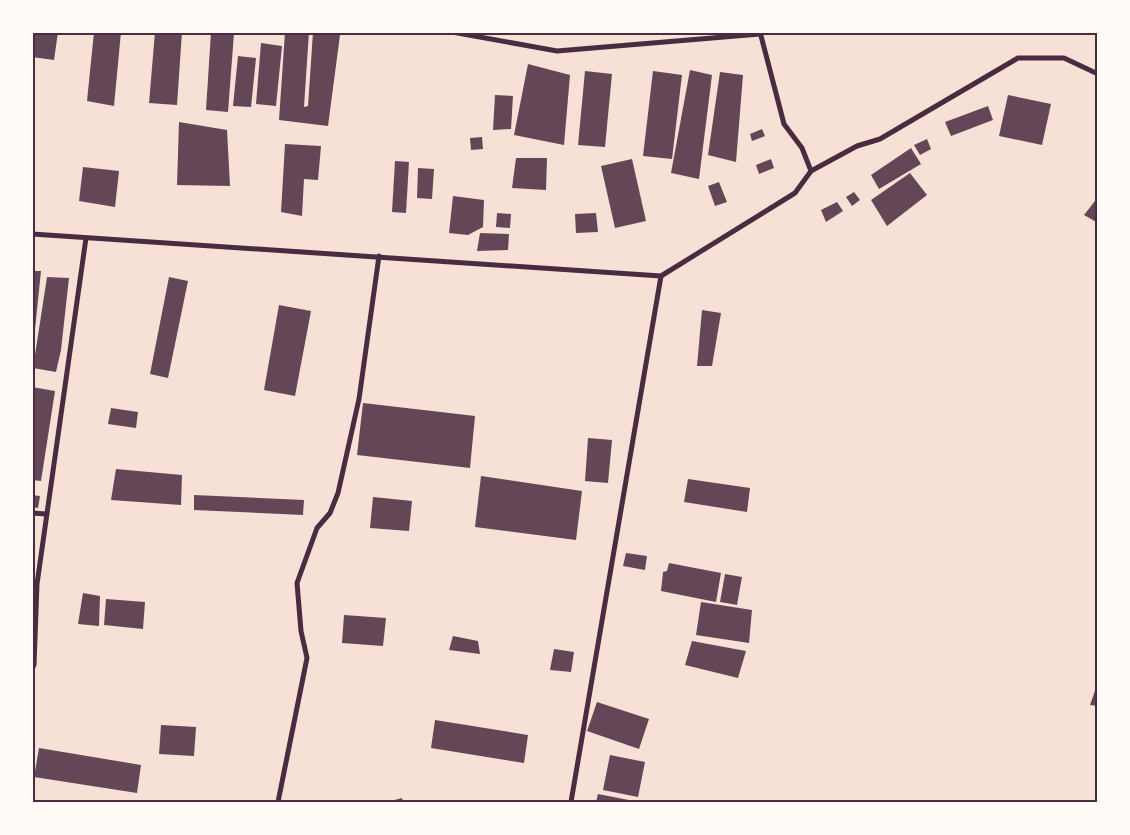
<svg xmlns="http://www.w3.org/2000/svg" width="1130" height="835" font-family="'Archivo Narrow',sans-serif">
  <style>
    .building { fill: #644757 }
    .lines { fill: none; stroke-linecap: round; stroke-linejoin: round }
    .minor { stroke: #4a2c40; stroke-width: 5 }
    .neatline { fill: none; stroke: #4a2c40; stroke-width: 2 }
  </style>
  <rect width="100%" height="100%" fill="#f7e1d7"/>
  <!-- building -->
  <g class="building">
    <path d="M32,32h26l-4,28 -22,-3z"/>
    <path d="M94,32h27l-7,74 -27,-5z"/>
    <path d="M155,32h27l-5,73 -28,-2z"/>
    <path d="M211,32l23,1 -6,79 -22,-2z"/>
    <path d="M285,32h24l-5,75 4,-1 5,-74 27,3 -12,91 -49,-6z"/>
    <path d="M261,43l21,3 -6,60 -20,-2z"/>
    <path d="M238,56l18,2 -5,49 -18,-1z"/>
    <path d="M528,64l42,11 -6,70 -50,-10z"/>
    <path d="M690,70l22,5 -13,104 -28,-6z"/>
    <path d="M585,71l27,3 -7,73 -27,-2z"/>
    <path d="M653,71l29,4 -10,84 -29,-3z"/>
    <path d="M720,72l23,3 -7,87 -28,-7z"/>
    <path d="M495,95l18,1 -2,33 -18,1z"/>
    <path d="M1008,95l43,9 -9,41 -43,-9z"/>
    <path d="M988,106l5,14 -42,16 -6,-14z"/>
    <path d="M179,122l48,8 3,56 -53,-1z"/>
    <path d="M762,129l3,7 -13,5 -2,-7z"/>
    <path d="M482,137l1,12 -12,1 -1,-12z"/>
    <path d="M927,139l4,10 -11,6 -6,-10z"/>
    <path d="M285,144l36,2 -3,34 -14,-1 -2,37 -21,-4z"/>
    <path d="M911,148l10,16 -42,25 -8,-14z"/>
    <path d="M516,158h31l-1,32 -34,-2z"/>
    <path d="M632,159l14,62 -31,7 -14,-62z"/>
    <path d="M771,159l3,9 -15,6 -3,-9z"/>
    <path d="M395,161l14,1 -3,51 -14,-1z"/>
    <path d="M83,167l36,4 -4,36 -36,-6z"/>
    <path d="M418,168l16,1 -2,30 -15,-1z"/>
    <path d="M910,173l17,22 -40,31 -16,-26z"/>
    <path d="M719,182l8,20 -12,4 -7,-20z"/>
    <path d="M854,192l6,8 -8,6 -6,-9z"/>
    <path d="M453,196l31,4 -1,27 -15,8 -19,-2z"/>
    <path d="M1098,197v26l-14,-8z"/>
    <path d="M837,202l6,9 -17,11 -5,-12z"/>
    <path d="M497,213l14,1 -1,14 -14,-1z"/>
    <path d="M596,213l2,19 -22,1 -1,-19z"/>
    <path d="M480,233l29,1 -1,16 -31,1z"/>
    <path d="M32,271h9l-7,68 -2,-1z"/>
    <path d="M47,277l22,1 -8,72 -5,22 -23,-4z"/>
    <path d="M169,277l19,4 -20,97 -18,-4z"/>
    <path d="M279,305l32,6 -16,85 -31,-6z"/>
    <path d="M702,310l19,3 -9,53h-15z"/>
    <path d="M32,387l23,4 -14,90 -9,-1z"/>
    <path d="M363,403l112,13 -5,52 -113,-13z"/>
    <path d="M111,408l27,4 -2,16 -28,-4z"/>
    <path d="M588,438l24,2 -4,43 -23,-2z"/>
    <path d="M116,469l66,6 -1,30 -70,-5z"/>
    <path d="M481,476l101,15 -6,49 -101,-13z"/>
    <path d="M688,479l62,9 -3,24 -63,-10z"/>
    <path d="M32,495l8,1 -2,12 -6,-1z"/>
    <path d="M194,495l110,5 -1,15 -109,-5z"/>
    <path d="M373,497l39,4 -3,30 -39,-3z"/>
    <path d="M626,553l21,3 -2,14 -22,-4z"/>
    <path d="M669,563l52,10 -5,29 -55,-11 2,-19 4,-1z"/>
    <path d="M725,574l17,3 -5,28 -17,-3z"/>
    <path d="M83,593l17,3 -1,30 -21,-2z"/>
    <path d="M106,599l39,3 -2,27 -39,-4z"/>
    <path d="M701,602l51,8 -3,33 -53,-8z"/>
    <path d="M344,615l42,3 -3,28 -41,-3z"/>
    <path d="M453,636l25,5 2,13 -31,-4z"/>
    <path d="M692,641l54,10 -8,27 -53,-13z"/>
    <path d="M554,649l20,3 -3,20 -21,-2z"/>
    <path d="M1098,682v24l-8,-1z"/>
    <path d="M597,702l52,17 -10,30 -52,-18z"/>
    <path d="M435,720l93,15 -4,28 -93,-15z"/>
    <path d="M161,725l35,2 -2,29 -35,-2z"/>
    <path d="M39,748l102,17 -4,28 -103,-16z"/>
    <path d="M610,755l35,7 -7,35 -35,-7z"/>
    <path d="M598,794l41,8h-43z"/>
    <path d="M402,798l1,4h-16z"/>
  </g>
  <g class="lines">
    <!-- minor -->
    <g class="minor">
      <path d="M452,32l105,19 203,-17"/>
      <path d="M760,32l24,92 18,24 9,23 46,-25 23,-7 138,-81h46l34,16"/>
      <path d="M32,234l629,42 134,-83 16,-22"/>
      <path d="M32,513l14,1"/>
      <path d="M32,669l2,-4 3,-81 49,-346"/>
      <path d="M278,802l29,-144 -6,-27 -4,-48 20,-55 13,-15 8,-20 21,-94 20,-143"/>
      <path d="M571,802l90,-526"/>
    </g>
  </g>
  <!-- border -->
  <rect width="1130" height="835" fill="none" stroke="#fffaf5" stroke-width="68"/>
  <rect x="34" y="34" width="1062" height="767" class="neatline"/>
</svg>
